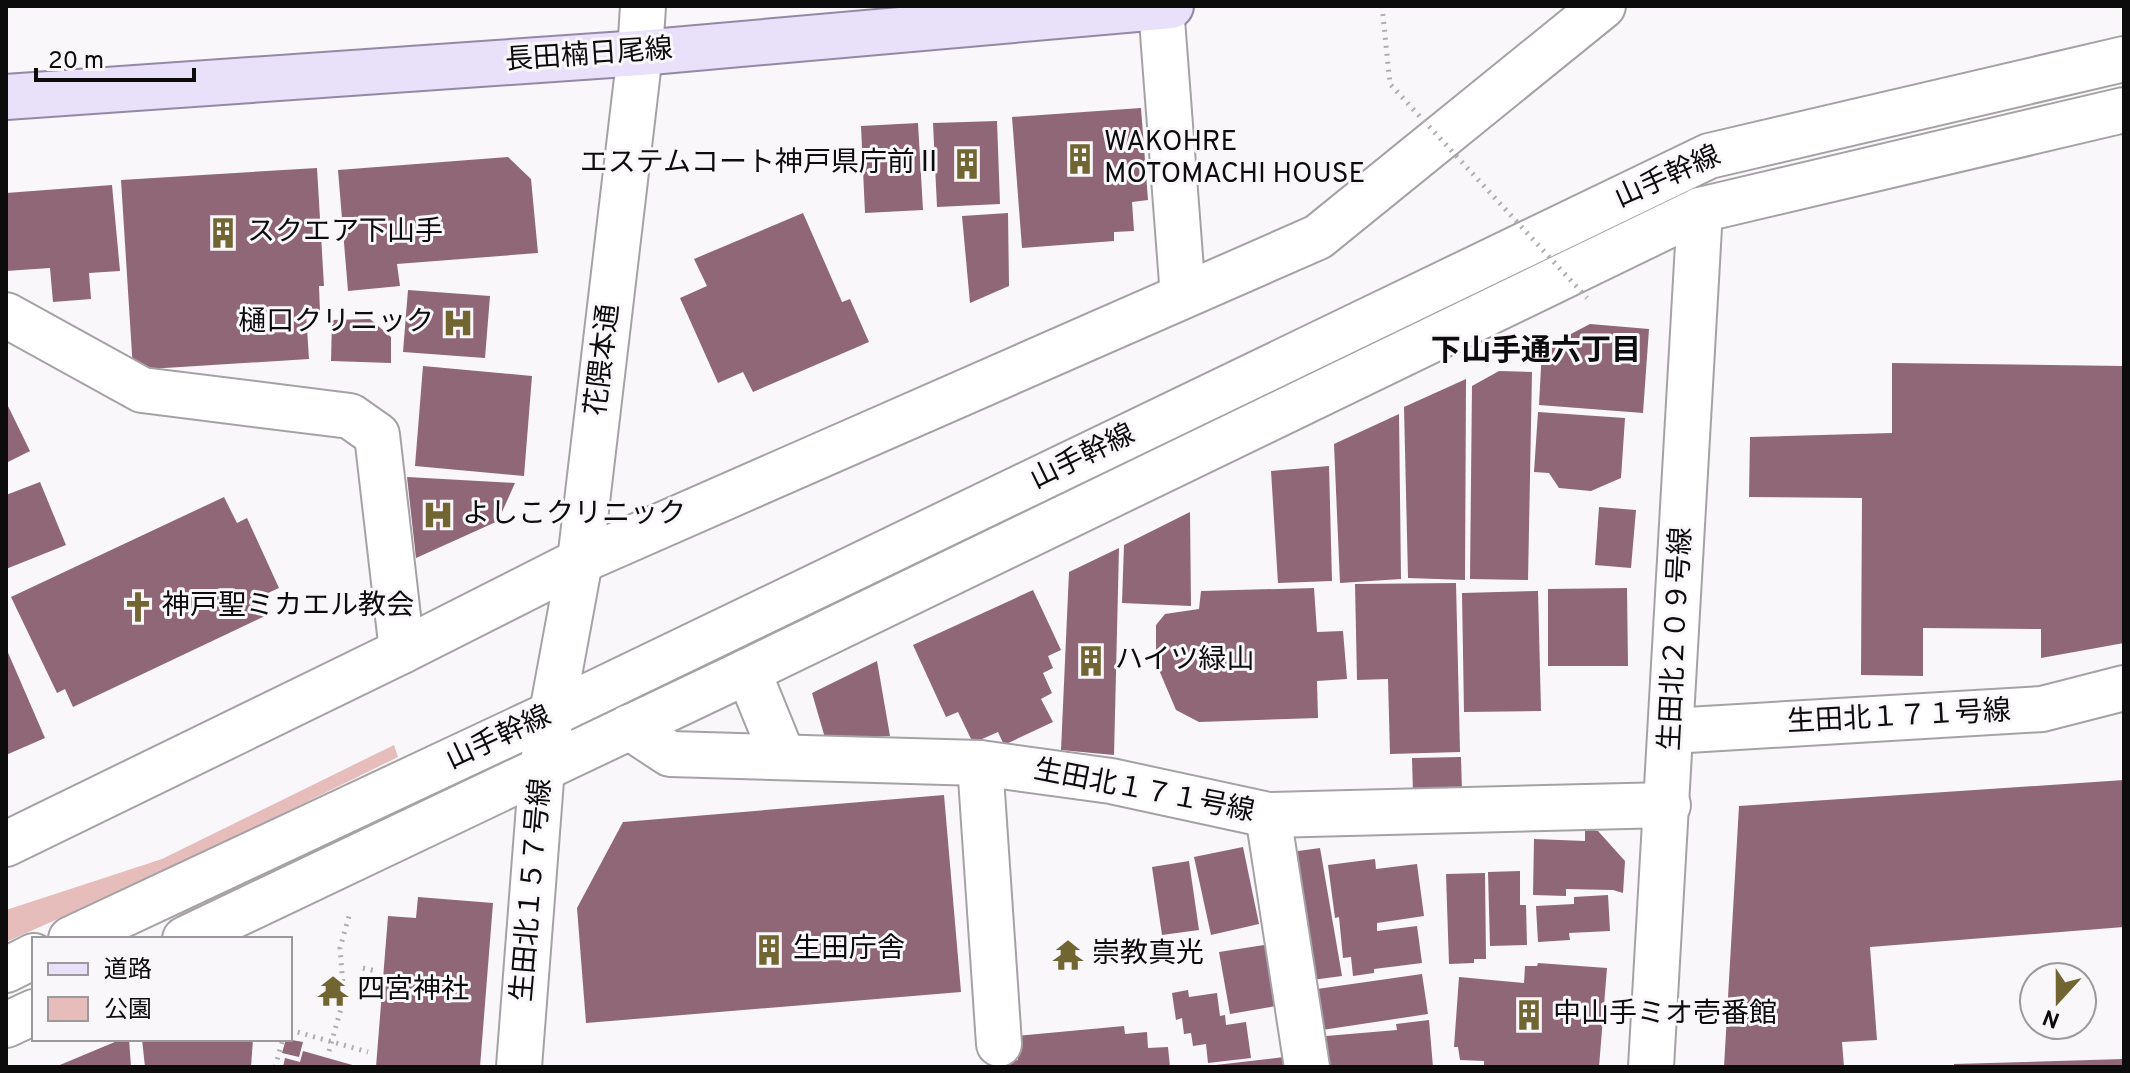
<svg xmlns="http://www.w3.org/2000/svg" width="2130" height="1073" font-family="Overpass,'Noto Sans JP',sans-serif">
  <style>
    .green { fill: #e7bdbc }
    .building { fill: #8f6777 }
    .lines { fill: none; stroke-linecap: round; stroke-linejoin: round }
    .minor-casing { stroke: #a5a2a5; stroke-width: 48 }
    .major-casing { stroke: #9389a4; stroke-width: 48 }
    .path { stroke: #b0aeb0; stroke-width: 5; stroke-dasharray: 2 6; stroke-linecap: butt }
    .minor { stroke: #fff; stroke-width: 44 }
    .major { stroke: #e9e0fa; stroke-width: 44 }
    .path-bridge { stroke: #b0aeb0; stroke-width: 5; stroke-dasharray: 2 6; stroke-linecap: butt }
    .labels { text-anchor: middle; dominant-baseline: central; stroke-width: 6; stroke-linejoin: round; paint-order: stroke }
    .street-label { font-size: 28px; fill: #0d0c0d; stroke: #faf7fa }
    .poi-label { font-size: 28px; fill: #0d0c0d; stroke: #faf7fa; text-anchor: start }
    .neighbourhood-label { font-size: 30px; font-weight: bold; fill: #0d0c0d; stroke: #faf7fa }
  </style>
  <rect width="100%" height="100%" fill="#faf7fa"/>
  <!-- green -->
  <g class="green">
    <path d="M394,745l4,12 -232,114 -160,71v-32l156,-51z"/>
    <path d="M388,814l5,10 -211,98 -4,-10z"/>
  </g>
  <!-- building -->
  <g class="building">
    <path d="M1141,108l7,92 -16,2 2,29 -20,1v9l-92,7 -10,-131z"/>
    <path d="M997,121l3,83 -63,3 -4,-84z"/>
    <path d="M918,123l5,87 -58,3 -4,-87z"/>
    <path d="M508,157l23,22 7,74 -141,11 3,22 -52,5 -10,-121z"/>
    <path d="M317,168l7,118h-5l1,26 -14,1 3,46 -176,11 -12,-190z"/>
    <path d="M112,185l8,86 -31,2 2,26 -38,3 -3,-34 -44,3v-78z"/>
    <path d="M803,213l39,89 8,-3 19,43 -116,50 -10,-20 -25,11 -38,-85 27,-12 -13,-27z"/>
    <path d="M1008,213l1,73 -39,17 -8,-87z"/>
    <path d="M408,290l82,6 -5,62 -82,-6z"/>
    <path d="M370,319l21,18v26l-60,-2 1,-41z"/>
    <path d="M1590,324l59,5 -6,84 -104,-8 3,-56z"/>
    <path d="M1892,363l232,3v277l-83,15v-29l-118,-1v48l-62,-1 1,-177 -113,-1 1,-60 142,-4z"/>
    <path d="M423,366l109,10 -8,100 -109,-10z"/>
    <path d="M1499,371l33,1 -4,208 -58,-1 2,-193z"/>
    <path d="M1466,379l-1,201 -57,-2 -4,-171z"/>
    <path d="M6,402l24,49 -24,12z"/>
    <path d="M1538,412l87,6 -4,60 -30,13 -32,-3 -10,-15 -15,-1z"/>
    <path d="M1399,414l2,165 -61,4 -6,-139z"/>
    <path d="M1329,466l3,115 -54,2 -7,-112z"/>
    <path d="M407,477l108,6 -17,38 -82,37z"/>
    <path d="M40,482l26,63 -60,24v-74z"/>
    <path d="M224,497l13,26 10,-5 32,70 -22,10 8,18 -192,91 -8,-18 -8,4 -46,-96z"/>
    <path d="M1599,507l37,3 -5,58 -36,-3z"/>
    <path d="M1190,512l1,94 -69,-3 2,-58z"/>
    <path d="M1119,548l-5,207 -53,-5 8,-178z"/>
    <path d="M1456,583l4,169 -70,2 -2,-75 -31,1 -2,-96z"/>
    <path d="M1314,588l3,44 26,-1 4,48 -30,2 1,37 -119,4 -23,-12 -20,-47v-38l9,-11 34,-5 2,-18z"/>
    <path d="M1627,588l1,78h-80v-77z"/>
    <path d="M1033,590l28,60 -13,6 5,12 -10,5 9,20 -11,6 12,23 -49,23 -6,-13 -25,11 -15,-31 -12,5 -33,-72z"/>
    <path d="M1538,591l3,120 -77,1 -2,-119z"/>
    <path d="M6,648l39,90 -39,17z"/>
    <path d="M877,661l13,75 -65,2 -13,-45z"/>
    <path d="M1461,757l1,35 -49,1 -1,-35z"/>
    <path d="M2124,780v147l-254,20 7,93 -35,2 2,25h-120l15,-261z"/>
    <path d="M944,795l17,197 -375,31 -9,-115 46,-86z"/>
    <path d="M1585,829l13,2 27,30 -2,32 -10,-3 -47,-1v7l-33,-1 1,-56 51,2z"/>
    <path d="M1243,847l16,77 -48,11 -17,-78z"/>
    <path d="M1320,848l22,128 -30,4 -21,-128z"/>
    <path d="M1375,859l1,10 41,-5 7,52 -47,7v8l40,-5 5,37 -48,6v4l-21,3 -2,-19 -8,1 -4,-41 -4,1 -7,-53z"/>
    <path d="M1189,861l10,69 -37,5 -10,-68z"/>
    <path d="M1520,871v34h6l1,40 -37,1 -2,-74z"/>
    <path d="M1485,873l1,86h-12v4l-25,1 -3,-90z"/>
    <path d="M1608,895l2,36 -41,2 1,7 -32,2 -2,-36 38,-2v-7z"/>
    <path d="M418,897l75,6 -13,164h-104l12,-151 28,2z"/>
    <path d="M1276,943l11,61 -57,10 -11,-62z"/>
    <path d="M1538,963l69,5 -8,99h-115v-6l-24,-1 -2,-13h-4l5,-70 65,6 1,-17h12z"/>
    <path d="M1422,974l6,40 -106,16 -5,-41z"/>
    <path d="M1188,990l1,7 28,-4 3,23 5,-1 1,10 20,-3 5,36 -43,5 -2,-19 -13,2 -2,-13 -7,1 -2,-16 -6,2 -4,-27z"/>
    <path d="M1429,1020l4,47h-104l-3,-31 71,-6 -1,-6z"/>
    <path d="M1124,1026l1,8 22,-2 1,16 20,-1 2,20h-165v-5l13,-2 -2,-24z"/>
    <path d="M122,1039h7l2,28h-76z"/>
    <path d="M142,1039h111l-2,28h-106z"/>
    <path d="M286,1039l17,3 -4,15 -17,-4z"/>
    <path d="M303,1051l53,15v1h-73l2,-9 15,4z"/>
    <path d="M1284,1057l2,10h-70v-2z"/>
    <path d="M2124,1059v8h-170v-3z"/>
  </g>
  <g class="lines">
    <defs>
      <g id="minor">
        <path d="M1161,7l22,289"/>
        <path d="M6,315l136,75 208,26 27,19 25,216"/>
        <path d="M748,671l35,86"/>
        <path d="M629,727l41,27 310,9 131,18 157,34 400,-10"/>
        <path d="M1671,731l371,-22 82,-21"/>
        <path d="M980,763l19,281"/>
        <path d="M1268,815l39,252"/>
        <path d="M6,844l396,-193 178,-90 738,-324 285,-231"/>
        <path d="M71,939l482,-226 1156,-557 415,-97"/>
        <path d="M185,939l563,-268 952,-461 424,-100"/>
        <path d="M6,970l28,-14"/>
        <path d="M6,1025l28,-13"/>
        <path d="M519,1067l23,-300 38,-206 60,-508 3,-47"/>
        <path d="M1651,1067l49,-857"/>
      </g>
      <path id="major" d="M6,97l634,-44 531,-47"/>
    </defs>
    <!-- minor casing -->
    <use href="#minor" class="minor-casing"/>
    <!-- major casing -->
    <use href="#major" class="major-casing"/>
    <!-- path -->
    <g class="path">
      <path d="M363,968l13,3"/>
      <path d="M290,1030l78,22"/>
      <path d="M329,1051l15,-53 -4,-50 9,-32"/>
      <path d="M275,1067l8,-28"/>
    </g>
    <!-- minor -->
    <use href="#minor" class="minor"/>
    <!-- major -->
    <use href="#major" class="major"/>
    <!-- path-bridge -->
    <path class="path-bridge" d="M1382,6l8,78 197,214"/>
  </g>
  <!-- icons -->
  <defs>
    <symbol id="building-bare" viewBox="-9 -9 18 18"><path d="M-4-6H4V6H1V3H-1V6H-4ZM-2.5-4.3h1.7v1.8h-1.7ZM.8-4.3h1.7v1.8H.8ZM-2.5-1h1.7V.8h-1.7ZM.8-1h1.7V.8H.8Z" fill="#716532" stroke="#faf7fa" stroke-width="2.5" paint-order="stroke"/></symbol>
    <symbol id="hospital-bare" viewBox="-9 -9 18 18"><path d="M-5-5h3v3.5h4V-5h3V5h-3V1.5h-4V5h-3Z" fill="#716532" stroke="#faf7fa" stroke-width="2.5" paint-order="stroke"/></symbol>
    <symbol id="church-bare" viewBox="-9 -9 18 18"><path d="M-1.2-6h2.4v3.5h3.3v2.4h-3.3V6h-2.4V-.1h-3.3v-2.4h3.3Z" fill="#716532" stroke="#faf7fa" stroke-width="2.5" paint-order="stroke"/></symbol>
    <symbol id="temple-bare" viewBox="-9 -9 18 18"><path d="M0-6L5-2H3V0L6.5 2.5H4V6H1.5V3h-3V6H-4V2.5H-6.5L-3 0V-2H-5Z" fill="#716532" stroke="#faf7fa" stroke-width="2.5" paint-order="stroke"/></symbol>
  </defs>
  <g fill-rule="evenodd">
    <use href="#building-bare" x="1058" y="137" width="44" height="44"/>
    <use href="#building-bare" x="945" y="142" width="44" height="44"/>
    <use href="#building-bare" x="201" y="211" width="44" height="44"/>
    <use href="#hospital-bare" x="436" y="301" width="44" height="44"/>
    <use href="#hospital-bare" x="416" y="493" width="44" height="44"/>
    <use href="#church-bare" x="116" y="585" width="44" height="44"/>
    <use href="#building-bare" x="1069" y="639" width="44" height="44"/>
    <use href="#building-bare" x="747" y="928" width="44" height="44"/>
    <use href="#temple-bare" x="1046" y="933" width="44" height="44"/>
    <use href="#temple-bare" x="311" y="969" width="44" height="44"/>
    <use href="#building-bare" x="1507" y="993" width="44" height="44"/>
  </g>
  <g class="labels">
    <!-- street labels -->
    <g class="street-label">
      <text transform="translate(589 56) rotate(-4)">長田楠日尾線</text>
      <text transform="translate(1668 178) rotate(-24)">山手幹線</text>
      <text transform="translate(604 360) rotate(-83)">花隈本通</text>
      <text transform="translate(1083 458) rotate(-26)">山手幹線</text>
      <text transform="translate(1677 639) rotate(-87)">生田北２０９号線</text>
      <text transform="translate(1899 718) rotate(-3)">生田北１７１号線</text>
      <text transform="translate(499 739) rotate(-25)">山手幹線</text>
      <text transform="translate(1144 792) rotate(11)">生田北１７１号線</text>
      <text transform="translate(533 890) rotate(-85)">生田北１５７号線</text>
    </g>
    <!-- poi labels -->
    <g class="poi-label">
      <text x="1104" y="143">WAKOHRE<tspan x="1104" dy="32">MOTOMACHI HOUSE</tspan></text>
      <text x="943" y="164" text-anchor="end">エステムコート神戸県庁前Ⅱ</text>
      <text x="247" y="233">スクエア下山手</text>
      <text x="434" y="323" text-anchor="end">樋口クリニック</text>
      <text x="462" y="515">よしこクリニック</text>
      <text x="162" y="607">神戸聖ミカエル教会</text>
      <text x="1115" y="661">ハイツ緑山</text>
      <text x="793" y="950">生田庁舎</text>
      <text x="1092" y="955">崇教真光</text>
      <text x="357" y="991">四宮神社</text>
      <text x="1553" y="1015">中山手ミオ壱番館</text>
    </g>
    <!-- neighbourhood labels -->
    <g class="neighbourhood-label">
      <text x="1536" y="352">下山手通六丁目</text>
    </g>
  </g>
  <!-- border -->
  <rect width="2130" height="1073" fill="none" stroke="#0d0c0d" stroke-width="16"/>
  <!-- legend -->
  <rect x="32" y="937" width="260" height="104" fill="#faf7fa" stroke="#9b999b" stroke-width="2"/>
  <rect x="48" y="963" width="40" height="12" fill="#e9e0fa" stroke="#9b999b" stroke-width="2"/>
  <text x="104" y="977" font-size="24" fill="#0d0c0d">道路</text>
  <rect x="48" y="997" width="40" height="24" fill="#e7bdbc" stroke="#9b999b" stroke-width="2"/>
  <text x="104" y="1017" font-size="24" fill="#0d0c0d">公園</text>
  <!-- north arrow -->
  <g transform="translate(2058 1001) rotate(201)"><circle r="38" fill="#faf7fa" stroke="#9b999b" stroke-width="2"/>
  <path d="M0-6L14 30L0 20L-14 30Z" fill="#716532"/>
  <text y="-12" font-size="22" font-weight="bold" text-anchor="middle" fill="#0d0c0d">N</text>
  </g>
  <!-- scale -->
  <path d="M36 68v12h158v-12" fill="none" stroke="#0d0c0d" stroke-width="4"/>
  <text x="48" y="68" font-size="24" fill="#0d0c0d" stroke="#faf7fa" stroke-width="6" paint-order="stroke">20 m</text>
</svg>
